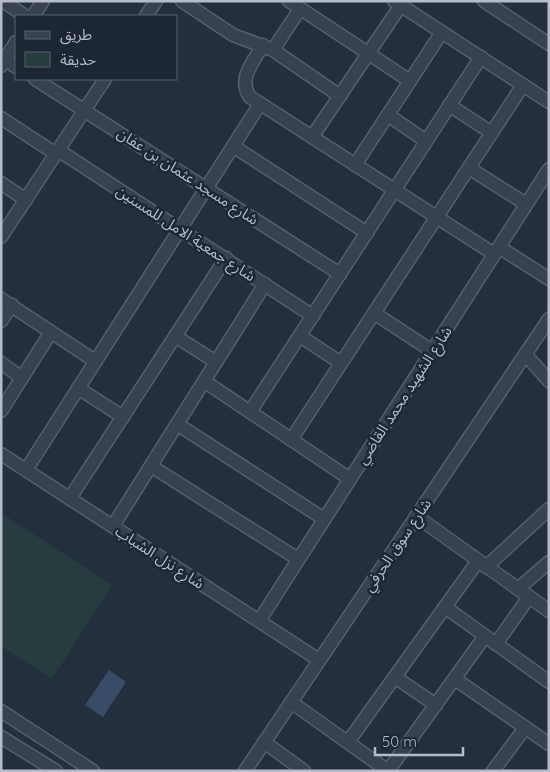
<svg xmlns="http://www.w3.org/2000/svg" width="550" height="772" font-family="Quicksand,'Noto Sans Arabic',sans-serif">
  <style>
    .green { fill: #263c3f }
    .water { fill: #394c67 }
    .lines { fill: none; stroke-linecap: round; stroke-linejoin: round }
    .minor-casing { stroke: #565f6c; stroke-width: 15 }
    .minor { stroke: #38414e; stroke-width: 12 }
    .labels { text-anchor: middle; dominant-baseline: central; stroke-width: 5; stroke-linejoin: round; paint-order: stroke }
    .street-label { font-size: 15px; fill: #b4bcc9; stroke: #1d2633 }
  </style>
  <rect width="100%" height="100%" fill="#242f3e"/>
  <!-- green -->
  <path class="green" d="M1,513l111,72 -60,94 -51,-33z"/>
  <!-- water -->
  <path class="water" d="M109,670l17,12 -23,35 -18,-12z"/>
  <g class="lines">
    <defs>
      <g id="minor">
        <path d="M3,1l22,15"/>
        <path d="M182,1l51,34 40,15 67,46"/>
        <path d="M289,1l121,80"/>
        <path d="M394,1l155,101"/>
        <path d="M484,1l65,43"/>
        <path d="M33,16l10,-15"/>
        <path d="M146,16l10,-15"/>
        <path d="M263,45c-9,16 -26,34 -13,52l244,157"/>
        <path d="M273,50l27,-41"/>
        <path d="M1,57l15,10"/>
        <path d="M1,66l15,-24"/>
        <path d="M35,79l305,195"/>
        <path d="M449,105l43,28"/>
        <path d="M388,115l38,26"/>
        <path d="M1,118l55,36"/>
        <path d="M312,137l89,-132"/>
        <path d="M233,146l134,87"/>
        <path d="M58,150l255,166"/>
        <path d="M355,165l87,-133"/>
        <path d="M469,168l57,36"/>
        <path d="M1,183l25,17"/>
        <path d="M1,237l104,-158"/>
        <path d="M499,247l50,32"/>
        <path d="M1,299l94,62"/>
        <path d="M374,313l58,38"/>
        <path d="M1,321l11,-16"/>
        <path d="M175,336l41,26"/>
        <path d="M300,336l41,27"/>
        <path d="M525,354l24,27"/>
        <path d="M1,363l21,15"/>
        <path d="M204,381l146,98"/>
        <path d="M78,388l45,29"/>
        <path d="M1,411l50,-79"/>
        <path d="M250,412l231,-355"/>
        <path d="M177,424l147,95"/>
        <path d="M291,440l232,-355"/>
        <path d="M1,454l318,206"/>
        <path d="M151,466l147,93"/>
        <path d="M26,470l234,-366"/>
        <path d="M70,498l156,-240"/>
        <path d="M416,516l133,95"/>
        <path d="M113,526l152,-242"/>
        <path d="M486,567l63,-58"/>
        <path d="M518,589l31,-27"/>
        <path d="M445,607l104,75"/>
        <path d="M259,621l290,-452"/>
        <path d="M496,644l33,-47"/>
        <path d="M395,677l41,28"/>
        <path d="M455,679l94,65"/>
        <path d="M291,702l97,69"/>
        <path d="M1,711l92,60"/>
        <path d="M1,737l55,34"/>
        <path d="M264,742l40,29"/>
        <path d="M348,742l130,-181"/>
        <path d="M245,771l304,-452"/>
        <path d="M388,771l97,-135"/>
        <path d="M493,771l32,-43"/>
      </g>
    </defs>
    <!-- minor casing -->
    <use href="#minor" class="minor-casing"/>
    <!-- minor -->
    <use href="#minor" class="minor"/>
  </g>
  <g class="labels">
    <!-- street labels -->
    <g class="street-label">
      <text transform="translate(188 176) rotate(33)">شارع مسجد عثمان بن عفان</text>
      <text transform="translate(186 233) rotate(33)">شارع جمعية الامل للمسنين</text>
      <text transform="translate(404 395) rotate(-57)">شارع الشهيد محمد القاضي</text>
      <text transform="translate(397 545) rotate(-56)">شارع سوق الحرفي</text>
      <text transform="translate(160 557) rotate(33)">شارع نزل الشباب</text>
    </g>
  </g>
  <!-- border -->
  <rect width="550" height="772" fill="none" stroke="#b4bcc9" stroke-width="5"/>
  <!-- legend -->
  <rect x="15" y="15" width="162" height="65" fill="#1d2633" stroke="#59626f"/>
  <rect x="25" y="31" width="25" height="8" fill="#38414e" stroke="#59626f"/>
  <text x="60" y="40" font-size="15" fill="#b4bcc9">طريق</text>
  <rect x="25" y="52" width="25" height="15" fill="#263c3f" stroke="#59626f"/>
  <text x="60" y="65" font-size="15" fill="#b4bcc9">حديقة</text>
  <!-- scale -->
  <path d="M375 747v8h88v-8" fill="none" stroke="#b4bcc9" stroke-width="2.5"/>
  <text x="382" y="747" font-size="15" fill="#b4bcc9" stroke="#1d2633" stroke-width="4" paint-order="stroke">50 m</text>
</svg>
